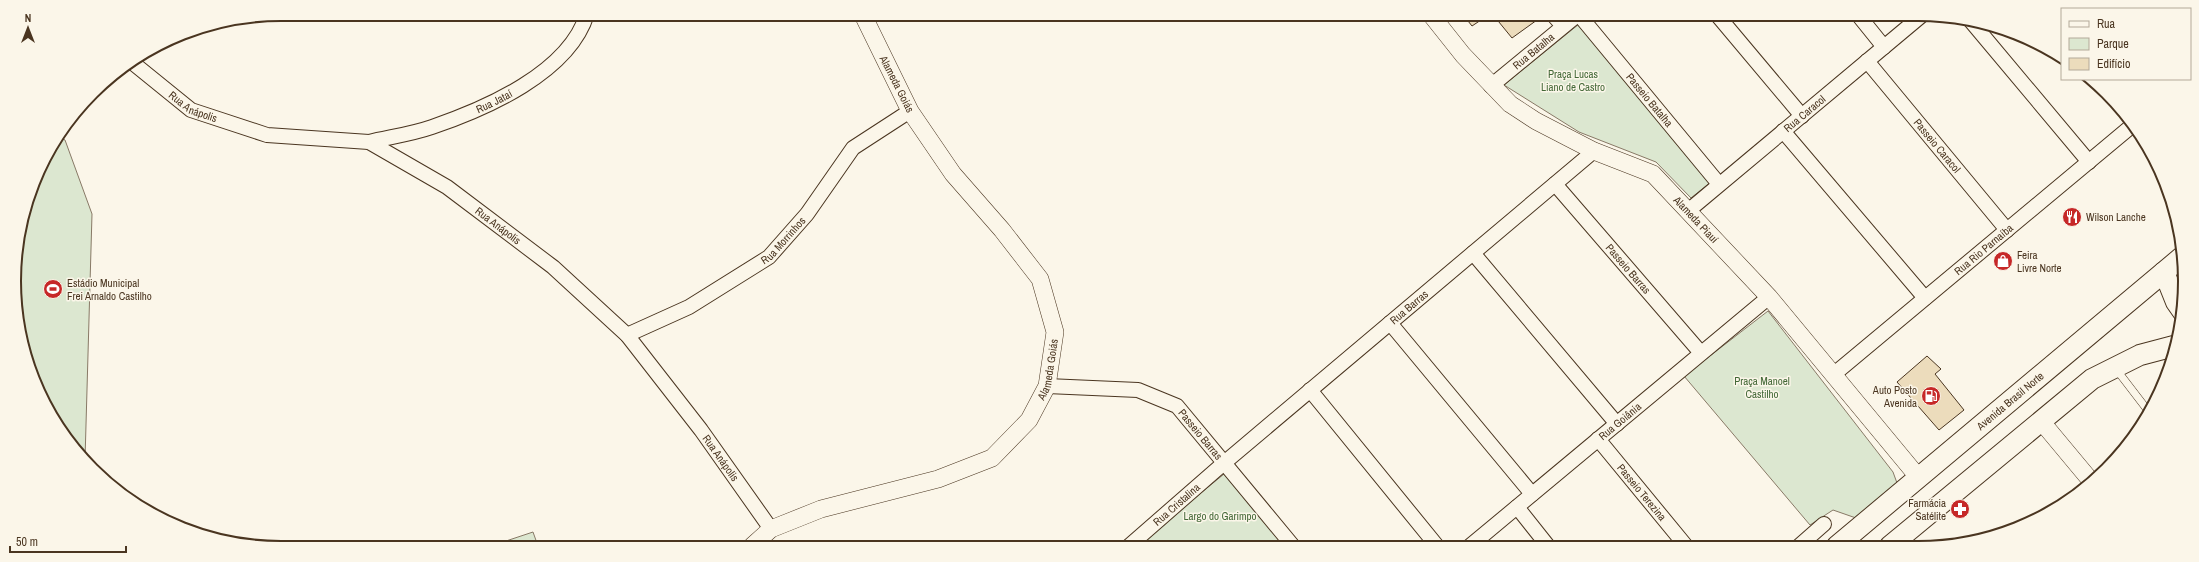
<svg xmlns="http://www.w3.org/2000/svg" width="2199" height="562" font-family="'Archivo Narrow',sans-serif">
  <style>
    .green { fill: #dce7d0; stroke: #887966 }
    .building { fill: #ecdcbc; stroke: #4a3520 }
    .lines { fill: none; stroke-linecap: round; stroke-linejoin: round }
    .service-casing { stroke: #4a3520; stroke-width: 8 }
    .minor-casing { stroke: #4a3520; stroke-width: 16 }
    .tertiary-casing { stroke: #4a3520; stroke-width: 18 }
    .secondary-casing { stroke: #4a3520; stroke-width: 22 }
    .service { stroke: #fbf6e9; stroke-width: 7 }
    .minor { stroke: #fbf6e9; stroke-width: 14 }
    .tertiary { stroke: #fbf6e9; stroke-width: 17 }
    .secondary { stroke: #fbf6e9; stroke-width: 20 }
    .labels { text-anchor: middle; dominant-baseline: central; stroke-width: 3; stroke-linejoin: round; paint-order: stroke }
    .street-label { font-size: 11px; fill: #4a3520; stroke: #fbf6e9 }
    .park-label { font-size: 11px; fill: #436837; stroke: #fbf6e9 }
    .poi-label { font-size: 11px; fill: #4a3520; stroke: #fbf6e9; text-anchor: start }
    .rim { fill: none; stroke: #4a3520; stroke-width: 2 }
  </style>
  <rect width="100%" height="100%" fill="#fbf6e9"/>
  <!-- green -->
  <g class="green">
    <path d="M1579,24l132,158 -20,16 -35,-36 -77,-30 -75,-47z"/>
    <path d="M58,136l7,4 27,74 -7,246 -16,-16 -41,-77 -12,-51 -1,-53 8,-51 19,-49z"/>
    <path d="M1768,311l125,161 4,11 -41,35 -23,-8 -23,15 -126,-149z"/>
    <path d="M1224,474l61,72h-141l-3,-4z"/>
    <path d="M533,532l5,14h-47z"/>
  </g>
  <!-- building -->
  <g class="building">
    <path d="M1464,16h23l-15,10z"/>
    <path d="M1494,16h39l4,4 -25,18z"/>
    <path d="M1927,356l14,13 -6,5 29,36 -25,20 -42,-48z"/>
  </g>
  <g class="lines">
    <defs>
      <path id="service" d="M2116,369l33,43"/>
      <g id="minor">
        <path d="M1554,16l9,10"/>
        <path id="s1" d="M1580,16l139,168"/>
        <path d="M1718,16l84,100"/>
        <path d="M1859,16l25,31"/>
        <path d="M1970,20l119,142"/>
        <path id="s2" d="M1867,61l140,169"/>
        <path id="s3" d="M133,63l58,47 76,25 102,7 78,45 106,80 74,68 74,95 70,99"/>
        <path id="s4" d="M1491,86l85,-70"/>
        <path d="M1783,131l142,167"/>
        <path id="s5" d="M369,142c21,-5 43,-8 63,-15 53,-18 137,-54 155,-113"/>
        <path id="s6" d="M1555,184l146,169"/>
        <path id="s7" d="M1688,211l233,-195"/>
        <path d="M1473,253l144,171"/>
        <path d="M1390,323l142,171"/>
        <path id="s8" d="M627,335l62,-28 80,-50 38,-43 46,-66 57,-37"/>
        <path id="s9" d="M1833,375l301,-251"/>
        <path id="s10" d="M1047,386l91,4 39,16 116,140"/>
        <path d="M1310,390l127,156"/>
        <path id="s11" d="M1598,439l88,107"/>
        <path d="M1517,507l31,39"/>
        <path id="s12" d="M1129,546l95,-83 370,-312"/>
        <path id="s13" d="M1470,546l299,-249"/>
        <path d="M1799,546l25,-22"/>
      </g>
      <g id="tertiary">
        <path id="s14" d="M1432,16l31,39 47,49 26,17 58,30 59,23 116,123 150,181"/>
        <path d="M2041,421l50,60"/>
        <path id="s15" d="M752,546l19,-17 50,-20 117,-30 54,-21 37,-38 18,-34 8,-54 -15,-53 -38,-49 -49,-56 -43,-63 -47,-96"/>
      </g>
      <g id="secondary">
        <path d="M2164,272l12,30 7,10"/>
        <path id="s16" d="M1837,546l346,-290"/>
        <path d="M1890,546l202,-167 48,-24 34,-9"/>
      </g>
    </defs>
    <!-- service casing -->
    <use href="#service" class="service-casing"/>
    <!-- minor casing -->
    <use href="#minor" class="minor-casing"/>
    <!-- tertiary casing -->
    <use href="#tertiary" class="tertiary-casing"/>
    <!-- secondary casing -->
    <use href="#secondary" class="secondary-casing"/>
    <!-- service -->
    <use href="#service" class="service"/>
    <!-- minor -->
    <use href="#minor" class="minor"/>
    <!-- tertiary -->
    <use href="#tertiary" class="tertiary"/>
    <!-- secondary -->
    <use href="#secondary" class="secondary"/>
  </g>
  <!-- icons -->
  <defs>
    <symbol id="restaurant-disc" viewBox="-11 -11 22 22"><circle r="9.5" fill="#c62828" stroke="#fbf6e9"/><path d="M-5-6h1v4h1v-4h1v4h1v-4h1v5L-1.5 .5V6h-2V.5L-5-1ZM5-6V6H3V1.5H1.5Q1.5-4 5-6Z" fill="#fff"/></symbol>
    <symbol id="shop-disc" viewBox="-11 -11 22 22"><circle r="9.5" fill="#c62828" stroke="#fbf6e9"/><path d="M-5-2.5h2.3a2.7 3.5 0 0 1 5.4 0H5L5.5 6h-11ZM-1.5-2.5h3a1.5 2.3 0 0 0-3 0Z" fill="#fff"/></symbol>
    <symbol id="stadium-disc" viewBox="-11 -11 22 22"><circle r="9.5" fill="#c62828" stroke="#fbf6e9"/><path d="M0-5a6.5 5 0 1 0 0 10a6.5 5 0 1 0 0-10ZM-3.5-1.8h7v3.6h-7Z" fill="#fff"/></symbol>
    <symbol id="fuel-disc" viewBox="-11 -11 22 22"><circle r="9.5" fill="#c62828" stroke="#fbf6e9"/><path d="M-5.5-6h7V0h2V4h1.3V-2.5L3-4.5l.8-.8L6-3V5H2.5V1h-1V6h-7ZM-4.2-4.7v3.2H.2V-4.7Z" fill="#fff"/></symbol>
    <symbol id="pharmacy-disc" viewBox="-11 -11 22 22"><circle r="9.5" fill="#c62828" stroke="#fbf6e9"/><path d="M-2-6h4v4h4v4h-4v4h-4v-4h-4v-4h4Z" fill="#fff"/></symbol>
  </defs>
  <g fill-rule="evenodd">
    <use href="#restaurant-disc" x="2061" y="206" width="22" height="22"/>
    <use href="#shop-disc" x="1992" y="250" width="22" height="22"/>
    <use href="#stadium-disc" x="42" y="278" width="22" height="22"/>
    <use href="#fuel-disc" x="1920" y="385" width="22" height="22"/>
    <use href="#pharmacy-disc" x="1949" y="498" width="22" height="22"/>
  </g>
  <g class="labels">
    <!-- street labels -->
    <g class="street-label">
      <text stroke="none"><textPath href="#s4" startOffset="55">Rua Batalha</textPath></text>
      <text transform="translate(897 84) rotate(63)">Alameda Goiás</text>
      <text stroke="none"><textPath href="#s1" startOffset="109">Passeio Batalha</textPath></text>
      <text stroke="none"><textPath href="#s5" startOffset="132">Rua Jataí</textPath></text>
      <text stroke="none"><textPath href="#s3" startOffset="75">Rua Anápolis</textPath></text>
      <text stroke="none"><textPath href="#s7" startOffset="152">Rua Caracol</textPath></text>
      <text stroke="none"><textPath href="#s2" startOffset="110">Passeio Caracol</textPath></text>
      <text stroke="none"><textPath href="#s14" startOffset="340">Alameda Piauí</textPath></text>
      <text stroke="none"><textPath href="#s3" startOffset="411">Rua Anápolis</textPath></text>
      <text stroke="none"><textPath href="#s8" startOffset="184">Rua Morrinhos</textPath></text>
      <text stroke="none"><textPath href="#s9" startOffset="196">Rua Rio Parnaíba</textPath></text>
      <text stroke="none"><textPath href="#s6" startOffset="112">Passeio Barras</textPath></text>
      <text stroke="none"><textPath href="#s12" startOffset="368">Rua Barras</textPath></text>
      <text stroke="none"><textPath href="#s15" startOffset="366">Alameda Goiás</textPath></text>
      <text stroke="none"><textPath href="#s16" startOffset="226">Avenida Brasil Norte</textPath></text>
      <text stroke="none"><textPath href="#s13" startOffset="195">Rua Goiânia</textPath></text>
      <text stroke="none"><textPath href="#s10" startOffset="170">Passeio Barras</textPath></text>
      <text stroke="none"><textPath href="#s3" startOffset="735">Rua Anápolis</textPath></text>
      <text stroke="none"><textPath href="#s11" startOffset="69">Passeio Terezina</textPath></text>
      <text stroke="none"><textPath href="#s12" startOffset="63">Rua Cristalina</textPath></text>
    </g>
    <!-- park labels -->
    <g class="park-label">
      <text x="1573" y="74">Praça Lucas<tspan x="1573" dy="13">Liano de Castro</tspan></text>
      <text x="1762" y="381">Praça Manoel<tspan x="1762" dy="13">Castilho</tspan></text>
      <text x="1220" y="516">Largo do Garimpo</text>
    </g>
    <!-- poi labels -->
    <g class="poi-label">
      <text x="2086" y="217">Wilson Lanche</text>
      <text x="2017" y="255">Feira<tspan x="2017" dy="13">Livre Norte</tspan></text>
      <text x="67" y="283">Estádio Municipal<tspan x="67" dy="13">Frei Arnaldo Castilho</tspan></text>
      <text x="1917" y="390" text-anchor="end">Auto Posto<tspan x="1917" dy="13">Avenida</tspan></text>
      <text x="1946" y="503" text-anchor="end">Farmácia<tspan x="1946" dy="13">Satélite</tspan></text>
    </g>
  </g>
  <!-- crop -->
  <path d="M0 0H2199V562H0ZM281 21H1918A260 260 0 0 1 2178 281V281A260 260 0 0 1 1918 541H281A260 260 0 0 1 21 281V281A260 260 0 0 1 281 21Z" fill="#fbf6e9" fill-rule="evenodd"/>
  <path class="rim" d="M281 21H1918A260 260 0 0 1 2178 281V281A260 260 0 0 1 1918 541H281A260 260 0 0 1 21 281V281A260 260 0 0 1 281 21Z"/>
  <!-- legend -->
  <rect x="2061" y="8" width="130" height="72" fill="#fbf6e9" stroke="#b4a999"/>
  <rect x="2069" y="21" width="20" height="6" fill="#fbf6e9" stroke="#b4a999"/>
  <text x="2097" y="28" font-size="12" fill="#4a3520">Rua</text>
  <rect x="2069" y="38" width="20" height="12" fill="#dce7d0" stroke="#b4a999"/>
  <text x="2097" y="48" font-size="12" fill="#4a3520">Parque</text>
  <rect x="2069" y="58" width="20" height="12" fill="#ecdcbc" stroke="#b4a999"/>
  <text x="2097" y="68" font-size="12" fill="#4a3520">Edifício</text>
  <!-- north arrow -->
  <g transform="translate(28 28)" stroke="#fbf6e9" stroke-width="3" paint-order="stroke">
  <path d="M0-3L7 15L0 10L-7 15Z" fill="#4a3520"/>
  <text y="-6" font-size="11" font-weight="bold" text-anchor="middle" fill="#4a3520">N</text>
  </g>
  <!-- scale -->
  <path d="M10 546v6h116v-6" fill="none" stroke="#4a3520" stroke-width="2"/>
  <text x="16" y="546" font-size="12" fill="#4a3520" stroke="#fbf6e9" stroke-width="3" paint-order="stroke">50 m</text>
</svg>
